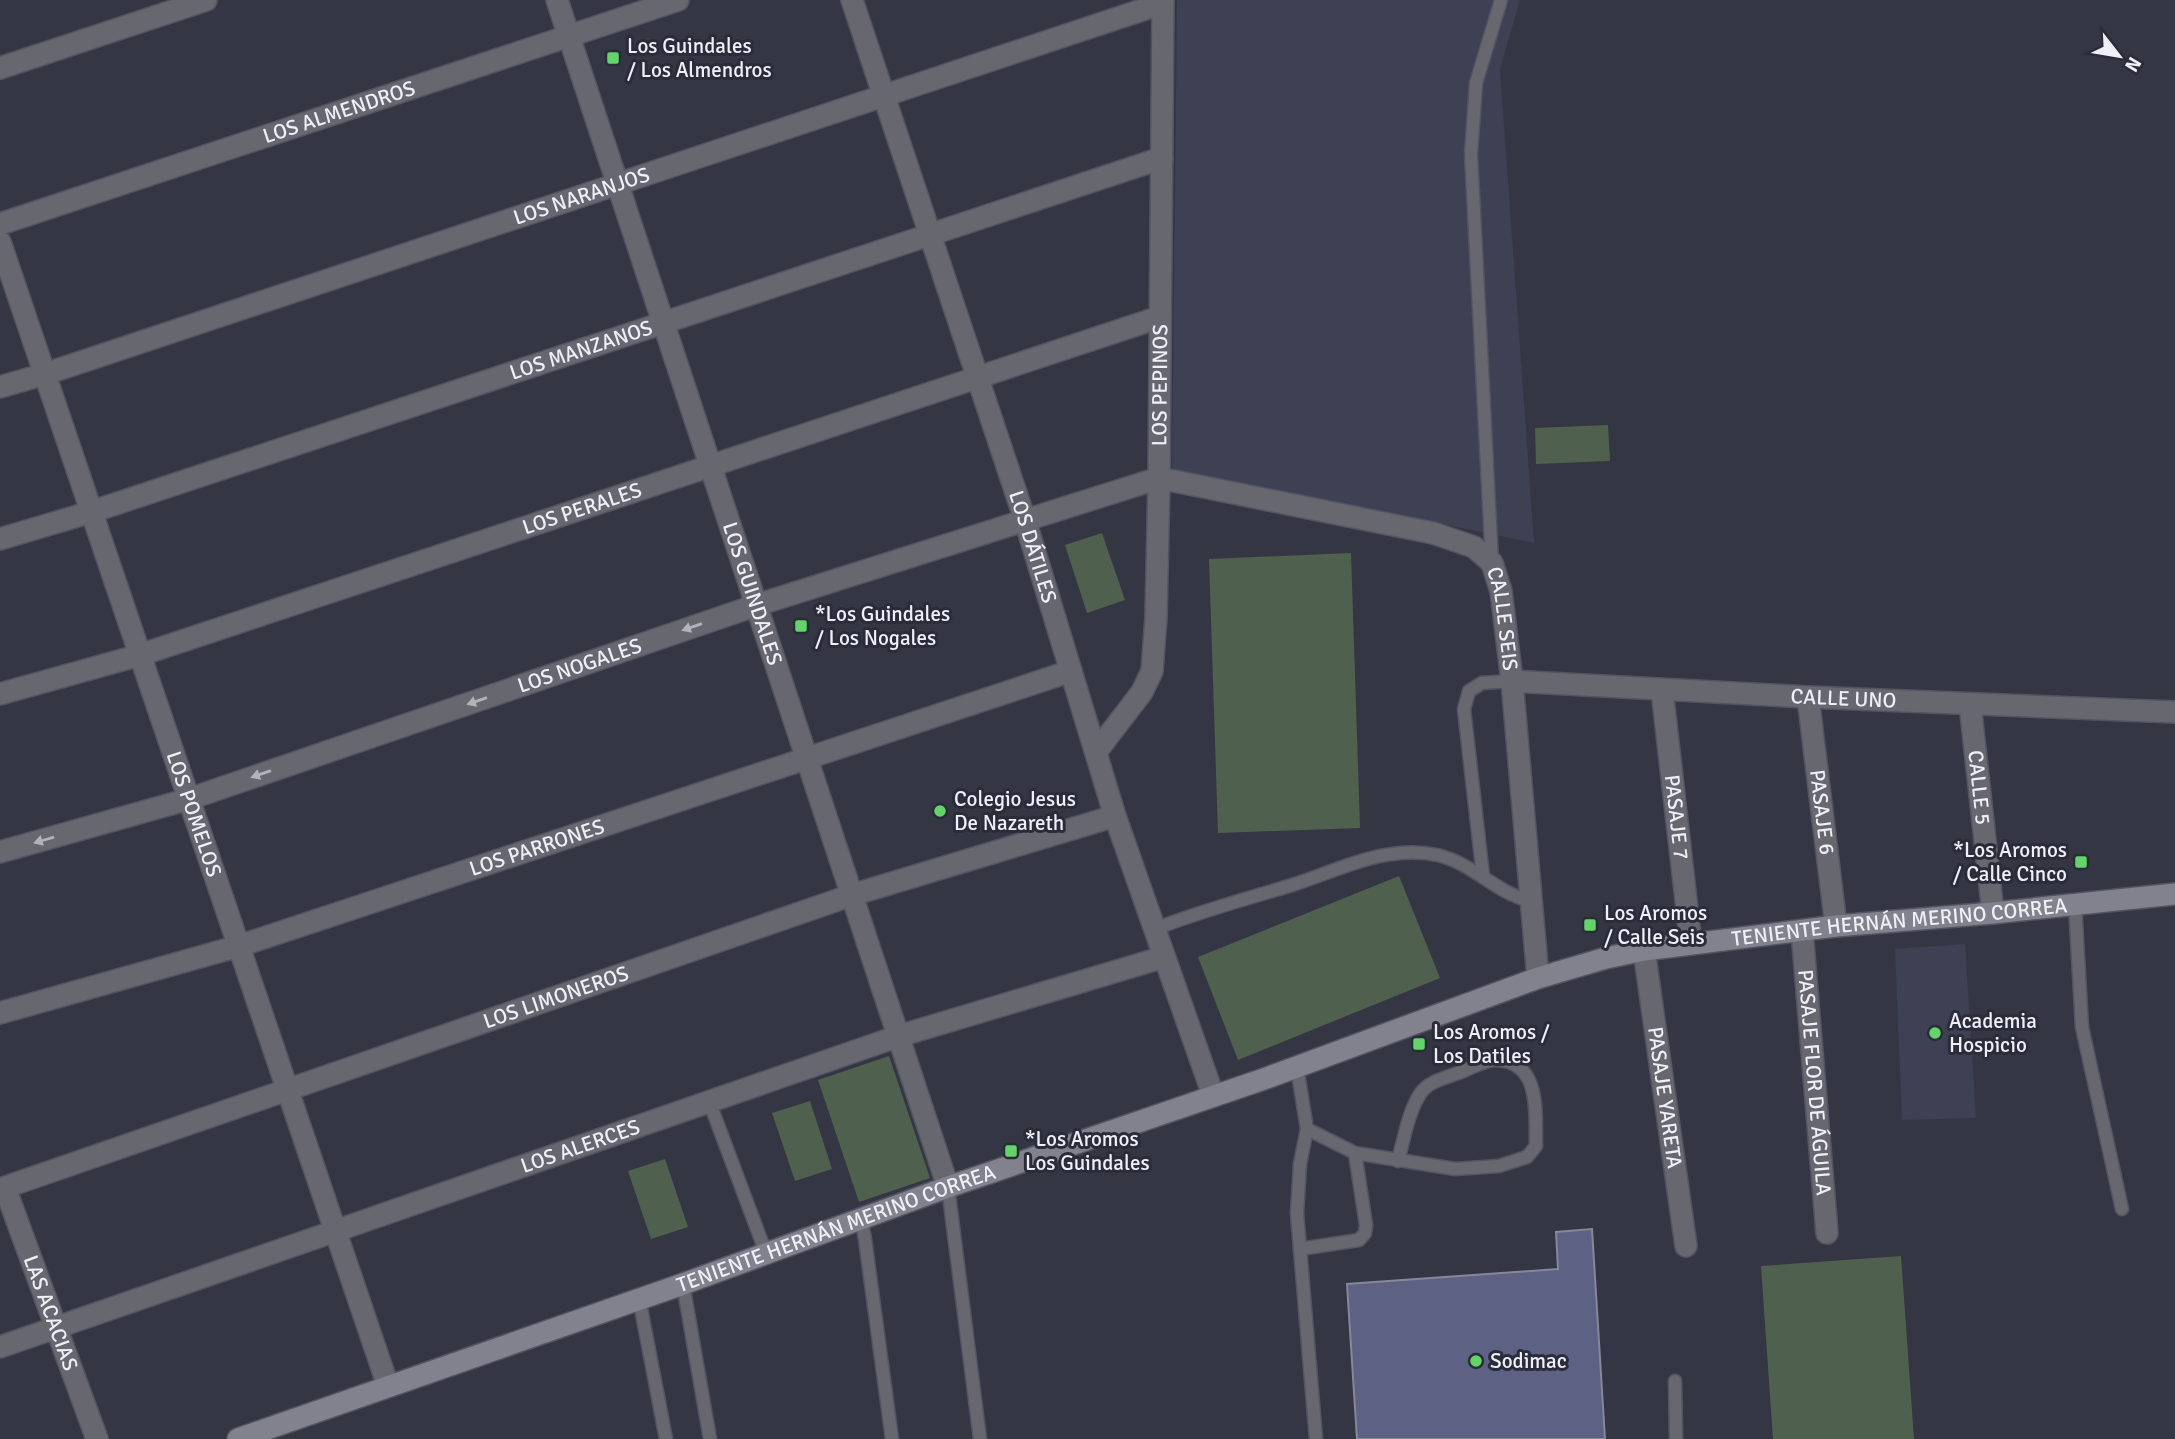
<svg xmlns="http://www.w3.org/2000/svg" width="2175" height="1439" font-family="Signika,sans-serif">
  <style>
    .built { fill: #3e4053 }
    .green { fill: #50604f }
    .building { fill: #5d6183; stroke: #868899; stroke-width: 2 }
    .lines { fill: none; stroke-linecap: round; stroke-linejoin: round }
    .lane-casing { stroke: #525461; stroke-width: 15 }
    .street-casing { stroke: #525461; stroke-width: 24 }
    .secondary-casing { stroke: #525461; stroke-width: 24 }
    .lane { stroke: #67686f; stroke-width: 12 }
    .street { stroke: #67686f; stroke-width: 21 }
    .secondary { stroke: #81828d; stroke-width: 21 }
    .oneway { fill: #b1b2ba }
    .poi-dot { fill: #62d469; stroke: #2a2c39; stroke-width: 2.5 }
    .labels { text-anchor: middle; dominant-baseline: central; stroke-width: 6; stroke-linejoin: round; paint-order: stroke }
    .poi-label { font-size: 21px; fill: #eeeff8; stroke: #2a2c39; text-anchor: start }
    .street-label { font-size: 21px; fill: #eeeff8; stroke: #2a2c39 }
  </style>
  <rect width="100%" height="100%" fill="#343644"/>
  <!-- built -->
  <g class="built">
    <path d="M1177,0h343l-20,69 34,474 -362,-74z"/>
    <path d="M1965,944l11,174 -74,2 -7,-171z"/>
  </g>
  <!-- green -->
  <g class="green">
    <path d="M1608,425l2,36 -74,3 -1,-36z"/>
    <path d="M1102,533l23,67 -38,13 -22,-68z"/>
    <path d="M1351,553l9,275 -142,5 -9,-274z"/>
    <path d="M1399,876l41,102 -202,82 -40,-103z"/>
    <path d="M889,1056l41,122 -71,24 -41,-122z"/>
    <path d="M810,1101l22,68 -37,12 -23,-68z"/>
    <path d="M665,1159l23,68 -37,12 -23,-68z"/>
    <path d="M1901,1256l13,183h-141l-12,-173z"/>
  </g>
  <!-- building -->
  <path class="building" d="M1592,1229l13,210h-248l-10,-155 211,-15 -2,-37z"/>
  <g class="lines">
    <defs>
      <g id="lane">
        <path d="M1492,563l-21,-409 5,-71 25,-83"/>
        <path d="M1483,876l-19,-167 5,-18 13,-8 30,-2"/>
        <path d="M2075,904l7,123 40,182"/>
        <path d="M1155,929c45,-18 91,-30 137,-44 47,-15 95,-41 145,-30 27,6 46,24 70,37 8,4 16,7 25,11"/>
        <path d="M1297,1067l10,62 -7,35 -3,49 19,226"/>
        <path d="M709,1101l57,152"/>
        <path d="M1307,1129l48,24 100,16 44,-3 28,-9 9,-11c-1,-31 6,-84 -39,-86 -11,-1 -25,8 -36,12 -13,5 -33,9 -41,22 -12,19 -16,45 -22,67"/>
        <path d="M948,1187l32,252"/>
        <path d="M861,1218l4,21 27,200"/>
        <path d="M1300,1249l59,-9 6,-7 1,-8 -11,-72"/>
        <path d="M683,1284l27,155"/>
        <path d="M639,1298l27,141"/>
        <path d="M1675,1381l1,58"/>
      </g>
      <g id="street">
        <path id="s1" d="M557,0l391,1187"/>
        <path id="s2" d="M852,0l173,520 90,296 98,279"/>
        <path d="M0,68l206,-68"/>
        <path id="s3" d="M0,224l678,-224"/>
        <path id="s4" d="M0,242l388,1144"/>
        <path id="s5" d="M0,387l45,-13 1118,-371"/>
        <path id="s6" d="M0,539l91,-27 1071,-354"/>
        <path id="s7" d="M1512,681l296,16 367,15"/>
        <path id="s8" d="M1662,690l29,254"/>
        <path id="s9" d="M0,694l140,-39 1020,-338"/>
        <path id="s10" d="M1808,697l28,229"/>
        <path id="s11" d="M1970,704l23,209"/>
        <path id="s12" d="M1096,752l46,-60 10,-21 4,-53 3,-140 4,-478"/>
        <path id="s13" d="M0,852l189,-53 568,-194 402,-127 274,55 41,14 18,16 9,28 11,90 26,297"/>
        <path id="s14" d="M1802,931l25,302"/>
        <path id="s15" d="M1644,950l42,296"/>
        <path id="s16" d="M0,1013l239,-67 832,-275"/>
        <path id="s17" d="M5,1188l92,251"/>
        <path id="s18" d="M0,1189l852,-294 263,-79"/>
        <path id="s19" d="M0,1347l899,-311 265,-79"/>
      </g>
      <g id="secondary">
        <path id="s20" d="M238,1439l445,-155 265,-97 313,-107 277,-102 68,-20 38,-8 192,-24 157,-13 182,-19"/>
      </g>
    </defs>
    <!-- lane casing -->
    <use href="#lane" class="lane-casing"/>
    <!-- street casing -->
    <use href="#street" class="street-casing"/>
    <!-- secondary casing -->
    <use href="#secondary" class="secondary-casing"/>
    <!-- lane -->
    <use href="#lane" class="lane"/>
    <!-- street -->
    <use href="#street" class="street"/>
    <!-- secondary -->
    <use href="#secondary" class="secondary"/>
  </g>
  <!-- one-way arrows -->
  <defs><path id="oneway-solid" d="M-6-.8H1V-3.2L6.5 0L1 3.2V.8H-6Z" transform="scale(1.75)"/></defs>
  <g class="oneway">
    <use href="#oneway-solid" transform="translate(692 627) rotate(161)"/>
    <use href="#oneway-solid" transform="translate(477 701) rotate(161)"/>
    <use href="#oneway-solid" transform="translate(261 774) rotate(161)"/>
    <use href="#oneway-solid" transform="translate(44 840) rotate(164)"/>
  </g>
  <!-- markers -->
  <g class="poi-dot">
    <rect x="606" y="51" width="14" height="14" rx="3.5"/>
    <rect x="794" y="619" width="14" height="14" rx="3.5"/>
    <circle cx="940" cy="811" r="7"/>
    <rect x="2074" y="855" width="14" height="14" rx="3.5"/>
    <rect x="1583" y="918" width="14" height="14" rx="3.5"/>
    <circle cx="1935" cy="1033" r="7"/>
    <rect x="1412" y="1037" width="14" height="14" rx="3.5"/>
    <rect x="1004" y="1144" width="14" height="14" rx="3.5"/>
    <circle cx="1476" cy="1361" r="7"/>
  </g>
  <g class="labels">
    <!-- poi labels -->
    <g class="poi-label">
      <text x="627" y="46">Los Guindales<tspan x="627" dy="24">/ Los Almendros</tspan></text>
      <text x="815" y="614">*Los Guindales<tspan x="815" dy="24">/ Los Nogales</tspan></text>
      <text x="954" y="799">Colegio Jesus<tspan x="954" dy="24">De Nazareth</tspan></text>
      <text x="2067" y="850" text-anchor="end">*Los Aromos<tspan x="2067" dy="24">/ Calle Cinco</tspan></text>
      <text x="1604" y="913">Los Aromos<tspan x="1604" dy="24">/ Calle Seis</tspan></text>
      <text x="1949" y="1021">Academia<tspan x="1949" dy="24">Hospicio</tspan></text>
      <text x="1433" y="1032">Los Aromos /<tspan x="1433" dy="24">Los Datiles</tspan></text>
      <text x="1025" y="1139">*Los Aromos<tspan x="1025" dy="24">Los Guindales</tspan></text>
      <text x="1490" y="1361">Sodimac</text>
    </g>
    <!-- street labels -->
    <g class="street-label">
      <text stroke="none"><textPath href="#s3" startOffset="357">LOS ALMENDROS</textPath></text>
      <text stroke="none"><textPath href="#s5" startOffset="612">LOS NARANJOS</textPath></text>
      <text stroke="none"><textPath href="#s6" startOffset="611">LOS MANZANOS</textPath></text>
      <text stroke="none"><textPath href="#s12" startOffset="385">LOS PEPINOS</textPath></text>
      <text stroke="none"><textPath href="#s9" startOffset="611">LOS PERALES</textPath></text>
      <text stroke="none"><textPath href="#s2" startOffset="576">LOS DÁTILES</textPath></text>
      <text stroke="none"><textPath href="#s1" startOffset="625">LOS GUINDALES</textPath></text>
      <text stroke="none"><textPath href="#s13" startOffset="1622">CALLE SEIS</textPath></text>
      <text stroke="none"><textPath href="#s13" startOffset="609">LOS NOGALES</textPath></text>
      <text stroke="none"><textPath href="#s7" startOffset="332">CALLE UNO</textPath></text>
      <text stroke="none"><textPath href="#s11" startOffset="84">CALLE 5</textPath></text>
      <text stroke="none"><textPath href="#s10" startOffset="116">PASAJE 6</textPath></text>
      <text stroke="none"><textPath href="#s4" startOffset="604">LOS POMELOS</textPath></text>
      <text stroke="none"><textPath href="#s8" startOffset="128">PASAJE 7</textPath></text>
      <text stroke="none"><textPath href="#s16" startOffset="562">LOS PARRONES</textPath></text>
      <text stroke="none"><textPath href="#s20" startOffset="1746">TENIENTE HERNÁN MERINO CORREA</textPath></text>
      <text stroke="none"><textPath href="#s18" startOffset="588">LOS LIMONEROS</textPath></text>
      <text stroke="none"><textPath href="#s14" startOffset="152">PASAJE FLOR DE ÁGUILA</textPath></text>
      <text stroke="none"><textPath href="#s15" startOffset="149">PASAJE YARETA</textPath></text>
      <text stroke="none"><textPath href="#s19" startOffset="614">LOS ALERCES</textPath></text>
      <text stroke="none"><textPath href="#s20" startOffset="634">TENIENTE HERNÁN MERINO CORREA</textPath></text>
      <text stroke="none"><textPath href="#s17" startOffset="133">LAS ACACIAS</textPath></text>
    </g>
  </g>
  <!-- north arrow -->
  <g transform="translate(2119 56) rotate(121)" stroke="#2a2c39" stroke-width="5" paint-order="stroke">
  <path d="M0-5L12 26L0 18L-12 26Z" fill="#eeeff8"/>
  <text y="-10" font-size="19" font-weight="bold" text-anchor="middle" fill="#eeeff8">N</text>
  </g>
</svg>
